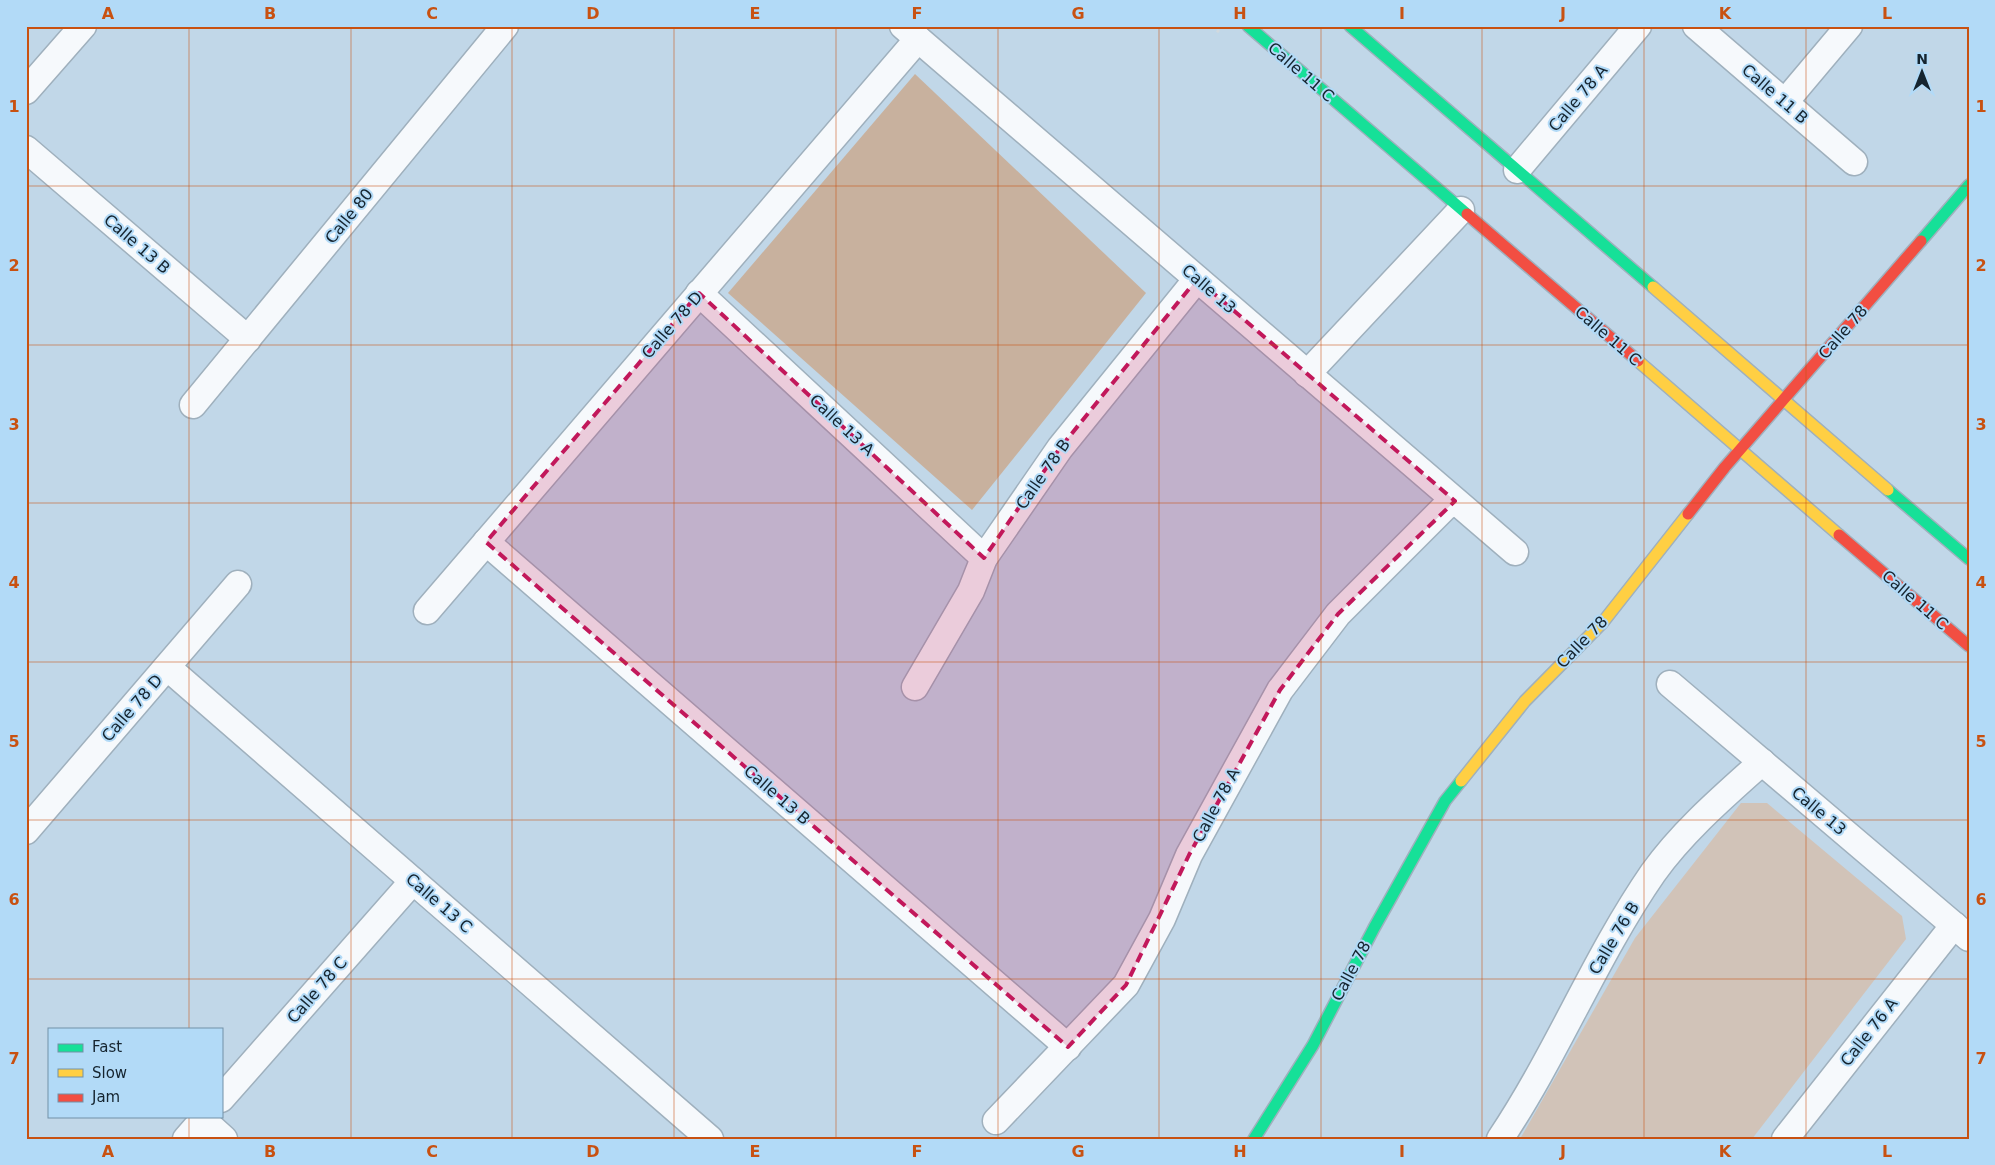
<svg xmlns="http://www.w3.org/2000/svg" width="1995" height="1165" font-family="'DejaVu Sans',sans-serif">
  <style>
    .green { fill: #d1c3b8 }
    .forest { fill: #c8b19e }
    .lines { fill: none; stroke-linecap: round; stroke-linejoin: round }
    .street-casing { stroke: #9fb0bd; stroke-width: 29 }
    .fast-casing { stroke: #9fb0bd; stroke-width: 14 }
    .slow-casing { stroke: #9fb0bd; stroke-width: 14 }
    .jam-casing { stroke: #9fb0bd; stroke-width: 14 }
    .path { stroke: #d1d9de; stroke-width: 3; stroke-dasharray: 4 2.5; stroke-linecap: butt }
    .street { stroke: #f6f9fc; stroke-width: 26 }
    .fast { stroke: #16e098; stroke-width: 11 }
    .slow { stroke: #ffcf43; stroke-width: 11 }
    .jam { stroke: #f24e42; stroke-width: 11 }
    .marked { fill: #c2185b; fill-opacity: 0.2; stroke: #c2185b; stroke-width: 4; stroke-dasharray: 10 6; stroke-linejoin: round }
    .grid { fill: none; stroke: #c85111; stroke-width: 1; stroke-opacity: 0.55 }
    .labels { text-anchor: middle; dominant-baseline: central; stroke-width: 4; stroke-linejoin: round; paint-order: stroke }
    .street-label { font-size: 16px; fill: #15242f; stroke: #b2daf7 }
    .neatline { fill: none; stroke: #c85111; stroke-width: 2 }
    .grid-label { font-size: 16px; text-anchor: middle; font-weight: bold; fill: #c85111 }
  </style>
  <rect width="100%" height="100%" fill="#c1d7e8"/>
  <!-- green -->
  <path class="green" d="M1741,803h26l135,113 4,23 -154,200h-232l115,-201z"/>
  <!-- forest -->
  <path class="forest" d="M915,74l231,219 -174,217 -244,-217z"/>
  <g class="lines">
    <defs>
      <g id="street">
        <path d="M903,26l612,526"/>
        <path d="M1696,26l158,136"/>
        <path d="M26,91l57,-65"/>
        <path d="M1785,102l64,-76"/>
        <path d="M26,149l222,190"/>
        <path d="M1517,170l121,-144"/>
        <path d="M699,293l285,265"/>
        <path d="M1307,374l154,-164"/>
        <path d="M193,405l312,-379"/>
        <path d="M486,542l582,505"/>
        <path d="M427,611l491,-572"/>
        <path d="M167,667l543,472"/>
        <path d="M1670,684l299,254"/>
        <path d="M915,687l56,-96 13,-33 76,-110 137,-169"/>
        <path d="M26,831l212,-247"/>
        <path d="M221,1099l192,-218"/>
        <path d="M203,1120l21,19"/>
        <path d="M996,1121l130,-136 36,-66 27,-64 91,-165 58,-76 107,-107 10,-6"/>
        <path d="M186,1139l20,-23"/>
        <path d="M1500,1139c57,-85 95,-182 153,-266 30,-42 71,-77 109,-111"/>
        <path d="M1785,1139l169,-214"/>
      </g>
      <g id="fast">
        <path d="M1248,26l219,188"/>
        <path d="M1350,26l303,261"/>
        <path d="M1921,241l48,-56"/>
        <path d="M1888,490l81,69"/>
        <path d="M1254,1139l59,-94 61,-117 71,-127 16,-20"/>
      </g>
      <g id="slow">
        <path d="M1653,287l235,203"/>
        <path d="M1638,361l201,174"/>
        <path d="M1461,781l64,-80 78,-79 85,-108"/>
      </g>
      <g id="jam">
        <path d="M1467,214l171,147"/>
        <path d="M1688,514l37,-47 196,-226"/>
        <path d="M1839,535l130,111"/>
      </g>
    </defs>
    <!-- street casing -->
    <use href="#street" class="street-casing"/>
    <!-- fast casing -->
    <use href="#fast" class="fast-casing"/>
    <!-- slow casing -->
    <use href="#slow" class="slow-casing"/>
    <!-- jam casing -->
    <use href="#jam" class="jam-casing"/>
    <!-- path -->
    <path class="path" d="M1212,26l7,6"/>
    <!-- street -->
    <use href="#street" class="street"/>
    <!-- fast -->
    <use href="#fast" class="fast"/>
    <!-- slow -->
    <use href="#slow" class="slow"/>
    <!-- jam -->
    <use href="#jam" class="jam"/>
  </g>
  <!-- marked area -->
  <path class="marked" d="M1197,279l258,222 -117,113 -58,76 -91,165 -63,130 -58,62 -582,-505 213,-249 285,265 76,-110z"/>
  <!-- grid -->
  <path class="grid" d="M189,26v1003M351,26v1113M512,26v1113M674,26v1113M836,26v1113M998,26v1113M1159,26v1113M1321,26v1113M1482,26v1113M1644,26v1113M1806,26v1113M26,186h1943M26,345h1943M26,503h1943M26,662h1943M26,820h1943M26,979h1943M189,1116v23"/>
  <g class="labels">
    <!-- street labels -->
    <g class="street-label">
      <text transform="translate(1301 72) rotate(41)">Calle 11 C</text>
      <text transform="translate(1775 94) rotate(41)">Calle 11 B</text>
      <text transform="translate(1578 98) rotate(-50)">Calle 78 A</text>
      <text transform="translate(349 216) rotate(-51)">Calle 80</text>
      <text transform="translate(137 244) rotate(41)">Calle 13 B</text>
      <text transform="translate(1209 289) rotate(41)">Calle 13</text>
      <text transform="translate(672 325) rotate(-49)">Calle 78 D</text>
      <text transform="translate(1843 332) rotate(-49)">Calle 78</text>
      <text transform="translate(1608 336) rotate(41)">Calle 11 C</text>
      <text transform="translate(842 425) rotate(43)">Calle 13 A</text>
      <text transform="translate(1043 474) rotate(-55)">Calle 78 B</text>
      <text transform="translate(1915 600) rotate(41)">Calle 11 C</text>
      <text transform="translate(1582 642) rotate(-46)">Calle 78</text>
      <text transform="translate(132 708) rotate(-49)">Calle 78 D</text>
      <text transform="translate(777 795) rotate(41)">Calle 13 B</text>
      <text transform="translate(1216 805) rotate(-62)">Calle 78 A</text>
      <text transform="translate(1819 811) rotate(40)">Calle 13</text>
      <text transform="translate(439 903) rotate(41)">Calle 13 C</text>
      <text transform="translate(1614 938) rotate(-59)">Calle 76 B</text>
      <text transform="translate(1351 971) rotate(-62)">Calle 78</text>
      <text transform="translate(317 990) rotate(-49)">Calle 78 C</text>
      <text transform="translate(1869 1032) rotate(-52)">Calle 76 A</text>
    </g>
  </g>
  <!-- border -->
  <rect width="1995" height="1165" fill="none" stroke="#b2daf7" stroke-width="55"/>
  <!-- legend -->
  <rect x="48" y="1028" width="175" height="90" fill="#b2daf7" stroke="#7391a7"/>
  <rect x="58" y="1044" width="25" height="8" fill="#16e098" stroke="#7391a7"/>
  <text x="92" y="1052" font-size="15" fill="#15242f">Fast</text>
  <rect x="58" y="1069" width="25" height="8" fill="#ffcf43" stroke="#7391a7"/>
  <text x="92" y="1078" font-size="15" fill="#15242f">Slow</text>
  <rect x="58" y="1094" width="25" height="8" fill="#f24e42" stroke="#7391a7"/>
  <text x="92" y="1102" font-size="15" fill="#15242f">Jam</text>
  <!-- north arrow -->
  <g transform="translate(1922 72)" stroke="#b2daf7" stroke-width="4" paint-order="stroke">
  <path d="M0-4L9 19L0 12L-9 19Z" fill="#15242f"/>
  <text y="-8" font-size="14" font-weight="bold" text-anchor="middle" fill="#15242f">N</text>
  </g>
  <rect x="28" y="28" width="1940" height="1110" class="neatline"/>
  <g class="grid-label">
    <text x="108" y="19">A</text>
    <text x="270" y="19">B</text>
    <text x="432" y="19">C</text>
    <text x="593" y="19">D</text>
    <text x="755" y="19">E</text>
    <text x="917" y="19">F</text>
    <text x="1078" y="19">G</text>
    <text x="1240" y="19">H</text>
    <text x="1402" y="19">I</text>
    <text x="1563" y="19">J</text>
    <text x="1725" y="19">K</text>
    <text x="1887" y="19">L</text>
    <text x="14" y="112">1</text>
    <text x="1981" y="112">1</text>
    <text x="14" y="271">2</text>
    <text x="1981" y="271">2</text>
    <text x="14" y="430">3</text>
    <text x="1981" y="430">3</text>
    <text x="14" y="588">4</text>
    <text x="1981" y="588">4</text>
    <text x="14" y="747">5</text>
    <text x="1981" y="747">5</text>
    <text x="14" y="905">6</text>
    <text x="1981" y="905">6</text>
    <text x="14" y="1064">7</text>
    <text x="1981" y="1064">7</text>
    <text x="108" y="1157">A</text>
    <text x="270" y="1157">B</text>
    <text x="432" y="1157">C</text>
    <text x="593" y="1157">D</text>
    <text x="755" y="1157">E</text>
    <text x="917" y="1157">F</text>
    <text x="1078" y="1157">G</text>
    <text x="1240" y="1157">H</text>
    <text x="1402" y="1157">I</text>
    <text x="1563" y="1157">J</text>
    <text x="1725" y="1157">K</text>
    <text x="1887" y="1157">L</text>
  </g>
</svg>
